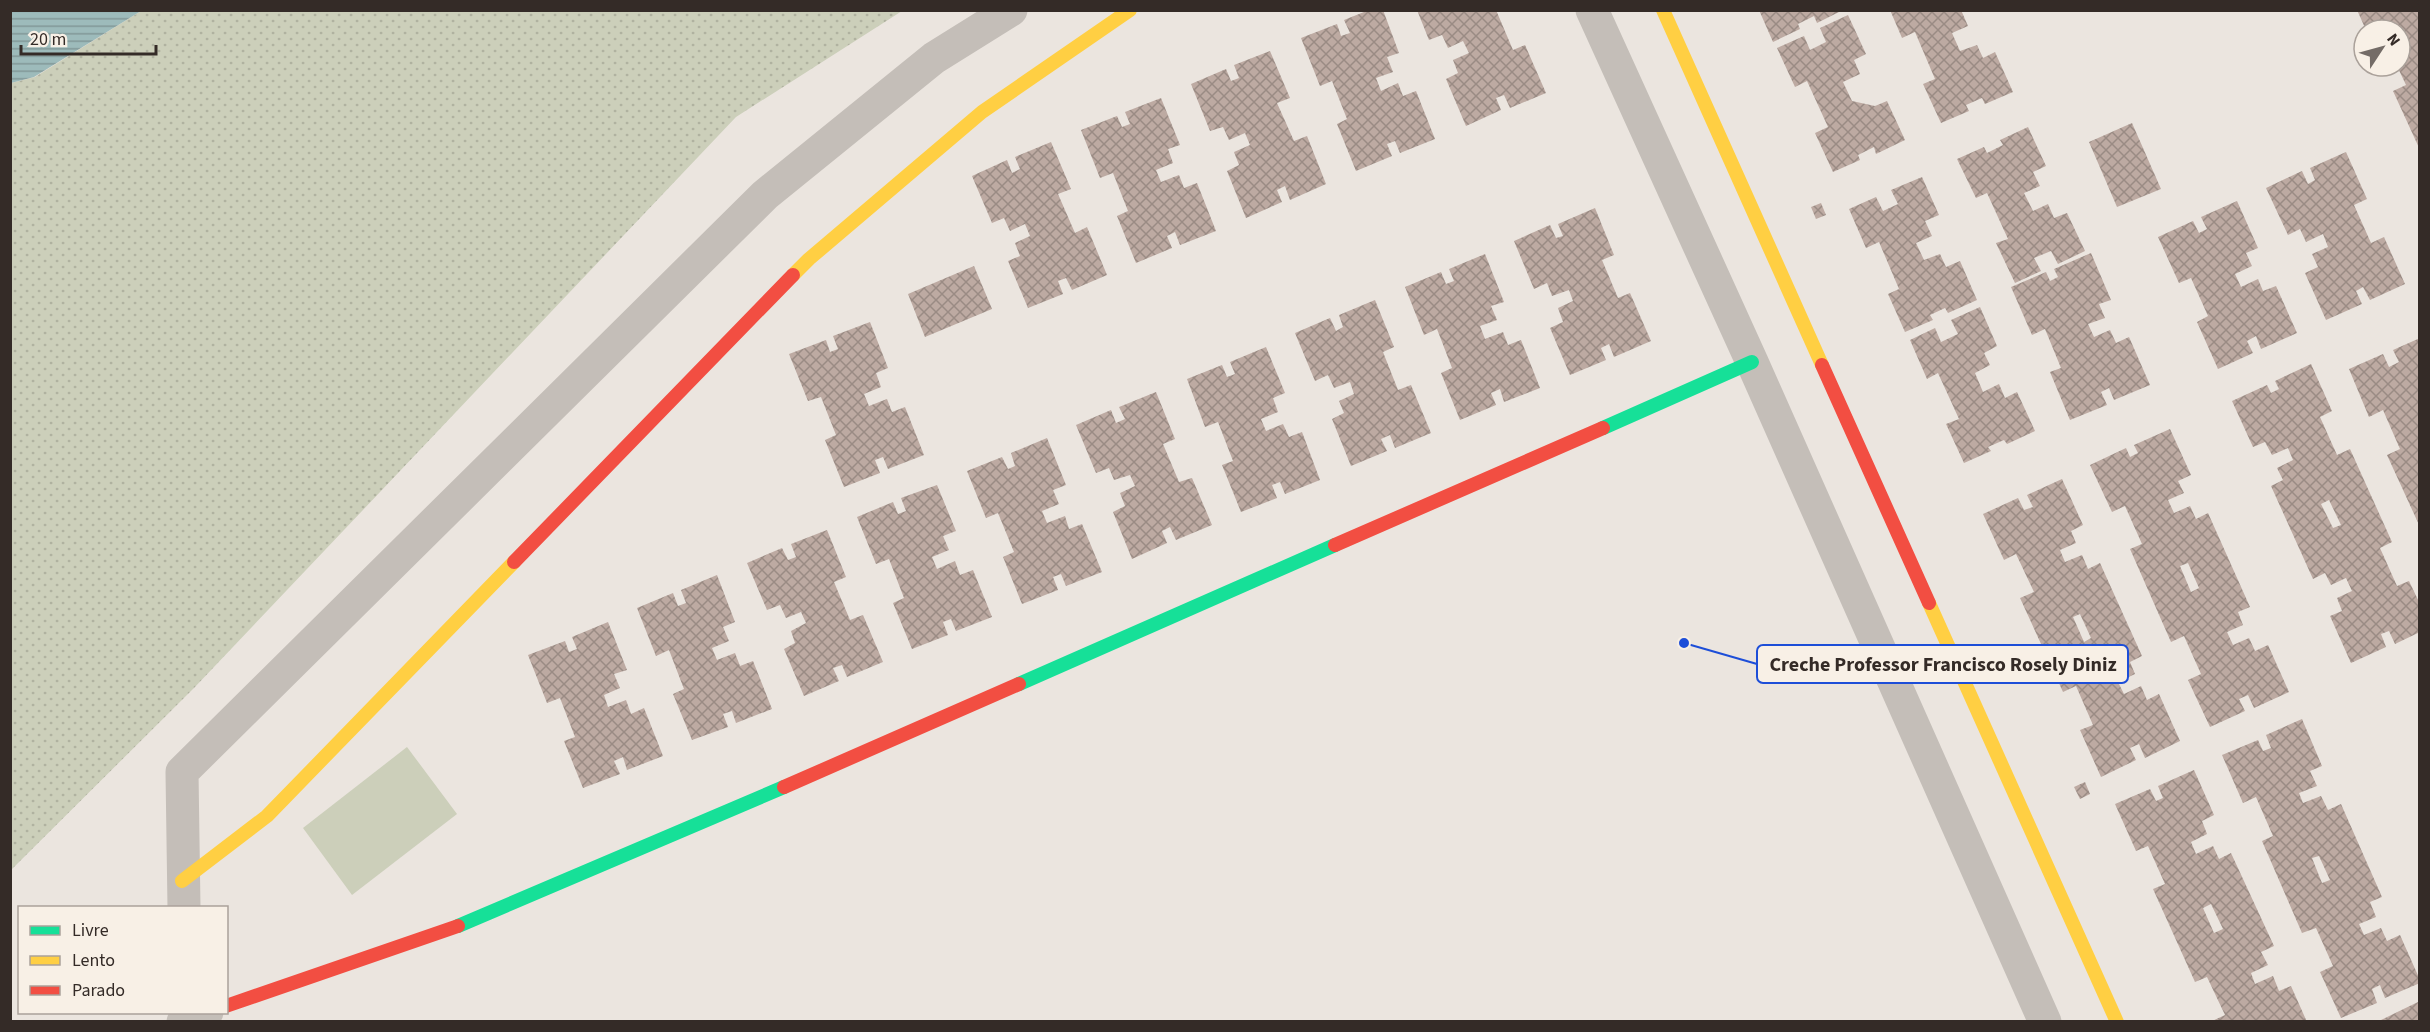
<svg xmlns="http://www.w3.org/2000/svg" width="2430" height="1032" font-family="'Source Sans 3',sans-serif">
  <style>
    .green { fill: url(#green-dots) }
    .pitch { fill: #cccfba }
    .water { fill: url(#water-rules) }
    .building { fill: url(#building-cross-hatch); fill-rule: evenodd }
    .lines { fill: none; stroke-linecap: round; stroke-linejoin: round }
    .street { stroke: #c4beb8; stroke-width: 33 }
    .fast { stroke: #16e098; stroke-width: 14 }
    .slow { stroke: #ffcf43; stroke-width: 14 }
    .jam { stroke: #f24e42; stroke-width: 14 }
    .leader { fill: none; stroke: #1d4ed8; stroke-width: 2 }
    .callout-dot { fill: #1d4ed8; stroke: #f8f0e6; stroke-width: 2 }
    .callout { fill: #f8f0e6; stroke: #1d4ed8; stroke-width: 2 }
    .callout-label { font-size: 20px; text-anchor: middle; font-weight: bold; fill: #342b27 }
  </style>
  <defs>
    <pattern id="green-dots" width="8" height="8" patternUnits="userSpaceOnUse" patternTransform="scale(1.5)"><rect width="8" height="8" fill="#cccfba"/><path d="M2 2h.1M6 6h.1" fill="none" stroke="#b0b2a0" stroke-width="1.8" stroke-linecap="round"/></pattern>
    <pattern id="water-rules" width="6" height="5" patternUnits="userSpaceOnUse" patternTransform="scale(1.5)"><rect width="6" height="5" fill="#9dbbbb"/><path d="M0 2.5h6" fill="none" stroke="#819898"/></pattern>
    <pattern id="building-cross-hatch" width="8" height="8" patternUnits="userSpaceOnUse" patternTransform="scale(1.5)"><rect width="8" height="8" fill="#bdaaa2"/><path d="M0 0l8 8M0 8l8-8" fill="none" stroke="#9a8b84"/></pattern>
  </defs>
  <rect width="100%" height="100%" fill="#ebe5df"/>
  <!-- green -->
  <path class="green" d="M141,11h761l-166,106 -542,571 -183,182v-787l24,-6z"/>
  <!-- pitch -->
  <path class="pitch" d="M407,747l50,67 -105,81 -49,-67z"/>
  <!-- water -->
  <path class="water" d="M10,11l1,-1 130,1 -107,66 -23,6z"/>
  <!-- building -->
  <g class="building">
    <path d="M1369,10h14l16,43 -12,4 6,15 -17,6 5,13 17,-8 5,13 13,-5 19,48 -35,14 -5,-12 -8,3 5,12 -36,15 -19,-47 10,-5 -15,-38 -12,5 -19,-48 36,-14 4,12 9,-3 -6,-13z"/>
    <path d="M1417,10h79l17,40 12,-5 21,48 -36,15 -6,-13 -8,3 5,12 -35,16 -20,-47 12,-6 -5,-13 16,-7 -6,-12 -15,7 -6,-13 -13,5z"/>
    <path d="M1759,10h84l-26,13 -3,-7 -16,8 2,5 -27,13z"/>
    <path d="M1890,10h71l7,16 -16,7 8,18 17,-6 6,13 12,-6 18,40 -28,12 -3,-6 -16,7 3,6 -28,12 -18,-39 12,-5 -20,-47 -13,6z"/>
    <path d="M2357,10h63v140l-27,-59 13,-6 -9,-19h3v-36h-34z"/>
    <path d="M1848,15l18,39 -12,6 6,14 -17,8 9,19 23,5 12,-5 18,39 -29,14 -2,-7 -16,8 2,5 -27,12 -18,-39 13,-6 -21,-46 -12,6 -18,-39 27,-12 6,14 16,-8 -6,-14z"/>
    <path d="M1270,51l20,47 -13,5 17,38 13,-5 19,48 -36,16 -5,-14 -8,4 5,12 -36,16 -19,-47 12,-6 -5,-13 16,-7 -5,-12 -16,7 -6,-13 -13,4 -19,-47 35,-15 5,12 8,-3 -5,-13z"/>
    <path d="M1161,98l19,47 -12,4 5,14 -17,7 5,12 18,-7 5,13 13,-5 19,48 -36,14 -5,-13 -8,4 5,12 -36,15 -19,-47 11,-5 -15,-38 -13,5 -19,-48 36,-14 5,11 8,-3 -5,-12z"/>
    <path d="M2132,123l29,66 -44,18 -28,-65z"/>
    <path d="M2028,127l18,39 -13,6 7,14 -16,7 9,18 15,-7 6,14 13,-5 18,38 -27,13 -7,-13 -17,7 7,13 -26,12 -19,-40 12,-4 -21,-46 -11,5 -19,-39 27,-12 3,6 16,-8 -3,-5z"/>
    <path d="M1051,142l20,47 -13,5 17,39 12,-6 20,48 -35,15 -6,-12 -8,3 5,13 -35,14 -20,-47 12,-5 -5,-13 15,-7 -5,-12 -15,7 -6,-13 -12,5 -20,-47 35,-16 5,13 8,-4 -5,-12z"/>
    <path d="M2346,152l21,47 -13,6 17,38 13,-6 21,47 -35,16 -7,-13 -7,4 6,13 -36,16 -21,-47 13,-6 -6,-13 16,-7 -5,-13 -17,8 -6,-13 -12,6 -22,-47 36,-17 6,13 7,-4 -5,-12z"/>
    <path d="M1922,177l17,38 -14,6 7,15 -16,7 8,17 16,-6 6,13 14,-6 17,39 -29,13 -3,-5 -15,7 3,5 -28,12 -17,-38 11,-5 -20,-47 -13,6 -17,-39 27,-12 7,14 15,-7 -7,-14z"/>
    <path d="M2237,201l21,47 -12,5 6,13 -17,8 6,13 17,-8 5,12 13,-5 21,47 -36,16 -5,-13 -9,5 6,12 -35,16 -21,-47 11,-6 -17,-38 -12,5 -21,-46 35,-16 6,12 8,-4 -6,-12z"/>
    <path d="M1821,203l5,12 -10,4 -5,-12z"/>
    <path d="M1595,208l19,47 -12,5 16,38 12,-5 21,48 -37,16 -5,-13 -8,4 5,12 -36,15 -20,-47 13,-6 -5,-14 15,-7 -4,-11 -17,6 -5,-13 -13,6 -20,-48 36,-16 6,13 7,-2 -5,-12z"/>
    <path d="M2091,253l20,47 -12,4 6,14 -17,6 6,13 16,-7 6,13 13,-6 21,48 -36,15 -5,-12 -8,4 6,13 -37,15 -20,-48 11,-4 -16,-39 -13,6 -21,-48 35,-15 4,9 8,-4 -4,-8z"/>
    <path d="M1485,254l19,48 -13,4 6,14 -17,6 5,13 18,-7 5,13 13,-5 19,48 -36,14 -4,-13 -9,4 5,12 -36,15 -19,-47 11,-5 -15,-39 -13,6 -19,-48 36,-15 5,12 8,-3 -5,-12z"/>
    <path d="M974,266l18,43 -67,28 -17,-43z"/>
    <path d="M1375,300l19,47 -11,5 15,38 13,-5 20,48 -36,15 -5,-13 -9,4 6,12 -36,15 -19,-47 12,-6 -5,-12 15,-7 -4,-12 -16,6 -6,-13 -13,6 -20,-48 35,-15 6,13 7,-4 -4,-12z"/>
    <path d="M1980,307l17,39 -13,7 6,12 -15,8 8,19 16,-8 6,14 12,-6 18,39 -28,13 -3,-4 -16,7 3,4 -27,12 -18,-39 13,-5 -21,-46 -11,6 -17,-39 25,-12 6,14 17,-8 -7,-14z"/>
    <path d="M870,322l18,46 -12,5 5,14 -17,7 5,12 18,-7 5,13 13,-5 19,48 -36,14 -5,-12 -8,3 5,13 -36,14 -19,-47 11,-5 -15,-38 -13,4 -19,-47 37,-14 4,12 8,-3 -5,-13z"/>
    <path d="M2420,338v189l-33,-72 13,-6 -17,-39 -14,7 -20,-48 34,-15 6,13 10,-5 -6,-12z"/>
    <path d="M1266,347l19,46 -12,5 5,14 -17,7 5,12 17,-7 6,13 13,-5 18,48 -35,14 -5,-12 -8,3 5,13 -36,14 -19,-47 11,-4 -15,-39 -13,5 -18,-48 35,-14 5,12 8,-3 -5,-12z"/>
    <path d="M2311,364l21,47 -12,6 17,38 13,-6 42,93 -12,6 17,38 12,-5 11,23v28l-25,12 -6,-13 -8,3 5,13 -35,16 -21,-47 12,-5 -5,-13 15,-7 -6,-13 -15,7 -6,-12 -12,6 -42,-93 12,-6 -6,-12 16,-8 -5,-12 -16,7 -7,-13 -12,5 -21,-46 35,-16 4,8 8,-4 -4,-8zM2329,500l12,25 -8,3 -12,-24z"/>
    <path d="M1156,392l19,47 -12,5 16,38 13,-4 20,47 -36,15 -6,-13 -8,4 5,12 -35,16 -19,-47 12,-6 -5,-13 15,-7 -5,-11 -16,5 -5,-12 -13,5 -20,-48 35,-15 5,13 9,-4 -6,-12z"/>
    <path d="M2170,429l21,46 -13,6 6,12 -16,7 6,13 16,-7 6,13 12,-6 42,94 -12,5 5,13 -16,7 6,13 16,-7 6,13 13,-6 21,47 -35,16 -6,-13 -9,4 6,12 -35,16 -22,-47 13,-6 -17,-38 -13,6 -41,-93 12,-5 -17,-38 -13,6 -22,-47 36,-17 4,9 8,-4 -4,-8zM2188,563l11,25 -8,4 -11,-26z"/>
    <path d="M1047,438l19,47 -13,5 6,14 -17,7 5,12 18,-7 4,13 13,-5 20,48 -36,14 -5,-12 -8,3 5,13 -36,14 -19,-47 11,-5 -16,-39 -12,5 -19,-47 35,-14 6,12 7,-3 -4,-13z"/>
    <path d="M2062,479l21,46 -12,6 5,12 -16,7 5,12 17,-7 6,14 12,-6 42,93 -12,6 5,12 -17,8 6,12 17,-8 6,14 12,-6 21,47 -35,17 -6,-14 -9,4 6,12 -35,17 -21,-47 13,-5 -17,-39 -13,6 -43,-94 14,-6 -18,-38 -12,6 -21,-46 35,-16 6,12 9,-3 -6,-12zM2080,614l11,24 -7,4 -11,-25z"/>
    <path d="M937,485l19,46 -13,5 6,14 -17,7 5,12 18,-8 5,14 13,-5 19,47 -36,14 -5,-12 -8,3 5,13 -36,14 -19,-46 11,-5 -15,-39 -13,5 -19,-47 36,-15 5,12 8,-3 -5,-13z"/>
    <path d="M827,530l19,47 -12,5 16,38 13,-5 20,47 -36,15 -5,-12 -9,3 6,13 -35,15 -20,-47 11,-6 -4,-12 15,-8 -5,-11 -15,6 -6,-13 -13,5 -20,-47 35,-15 6,12 8,-3 -5,-13z"/>
    <path d="M717,575l18,47 -12,5 6,14 -17,7 5,12 18,-7 5,13 13,-5 19,48 -36,14 -4,-12 -9,3 5,13 -36,13 -19,-46 11,-5 -15,-39 -13,6 -19,-48 36,-15 5,13 8,-3 -5,-13z"/>
    <path d="M608,622l19,48 -13,4 6,14 -16,7 4,12 18,-7 5,14 13,-6 19,48 -36,14 -4,-13 -9,4 6,13 -37,14 -19,-47 11,-4 -15,-39 -13,5 -19,-48 37,-14 4,11 8,-3 -5,-12z"/>
    <path d="M2302,719l20,47 -12,5 7,15 -18,7 4,10 18,-7 7,14 13,-6 41,93 -12,5 6,15 -17,7 5,11 17,-7 6,13 13,-6 20,45v3l-35,15 -5,-13 -8,4 5,14 -36,15 -21,-46 13,-6 -17,-38 -14,5 -40,-92 11,-5 -17,-39 -13,6 -21,-48 36,-15 5,11 8,-3 -5,-13zM2319,856l11,24 -8,3 -10,-25z"/>
    <path d="M2194,770l20,45 -12,6 5,13 -16,8 5,12 17,-8 6,13 12,-6 43,93 -13,6 7,13 -17,8 4,11 18,-8 6,15 12,-5 16,36h-97l15,-7 -18,-38 -12,5 -42,-93 12,-5 -17,-38 -12,5 -21,-47 35,-15 6,12 7,-3 -5,-12zM2211,904l12,25 -9,4 -11,-25z"/>
    <path d="M2085,782l5,12 -10,5 -6,-12z"/>
    <path d="M2420,1001v21h-38l-1,-2z"/>
  </g>
  <g class="lines">
    <!-- street -->
    <g class="street">
      <path d="M1592,10l160,352 293,660"/>
      <path d="M184,908l-2,-136 583,-577 169,-137 77,-48"/>
      <path d="M183,1022l24,-10"/>
    </g>
    <!-- fast -->
    <g class="fast">
      <path d="M1603,428l149,-66"/>
      <path d="M1019,684l316,-139"/>
      <path d="M458,926l326,-139"/>
    </g>
    <!-- slow -->
    <g class="slow">
      <path d="M1663,10l159,355"/>
      <path d="M793,275l16,-16 173,-147 148,-102"/>
      <path d="M1929,603l188,419"/>
      <path d="M182,881l85,-65 247,-254"/>
    </g>
    <!-- jam -->
    <g class="jam">
      <path d="M1822,365l107,238"/>
      <path d="M1335,545l268,-117"/>
      <path d="M514,562l279,-287"/>
      <path d="M784,787l235,-103"/>
      <path d="M226,1006l232,-80"/>
    </g>
  </g>
  <!-- callouts -->
  <path class="leader" d="M1684 643L1757 664"/>
  <circle class="callout-dot" cx="1684" cy="643" r="6"/>
  <rect class="callout" x="1757" y="645" width="371" height="38" rx="6"/>
  <g class="callout-label">
    <text x="1943" y="671">Creche Professor Francisco Rosely Diniz</text>
  </g>
  <!-- border -->
  <rect width="2430" height="1032" fill="none" stroke="#342b27" stroke-width="24"/>
  <!-- legend -->
  <rect x="18" y="906" width="210" height="108" fill="#f8f0e6" stroke="#aaa19a" stroke-width="1.5"/>
  <rect x="30" y="926" width="30" height="9" fill="#16e098" stroke="#aaa19a" stroke-width="1.5"/>
  <text x="72" y="936" font-size="18" fill="#342b27">Livre</text>
  <rect x="30" y="956" width="30" height="9" fill="#ffcf43" stroke="#aaa19a" stroke-width="1.5"/>
  <text x="72" y="966" font-size="18" fill="#342b27">Lento</text>
  <rect x="30" y="986" width="30" height="9" fill="#f24e42" stroke="#aaa19a" stroke-width="1.5"/>
  <text x="72" y="996" font-size="18" fill="#342b27">Parado</text>
  <!-- north arrow -->
  <g transform="translate(2382 48) rotate(54)"><circle r="28" fill="#f8f0e6" stroke="#aaa19a" stroke-width="1.5"/>
  <path d="M0-4.5L10 22L0 15L-10 22Z" fill="#746c67"/>
  <text y="-9" font-size="16" font-weight="bold" text-anchor="middle" fill="#342b27">N</text>
  </g>
  <!-- scale -->
  <path d="M21 45v9h135v-9" fill="none" stroke="#342b27" stroke-width="3"/>
  <text x="30" y="45" font-size="18" fill="#342b27" stroke="#f8f0e6" stroke-width="4.5" paint-order="stroke">20 m</text>
</svg>
